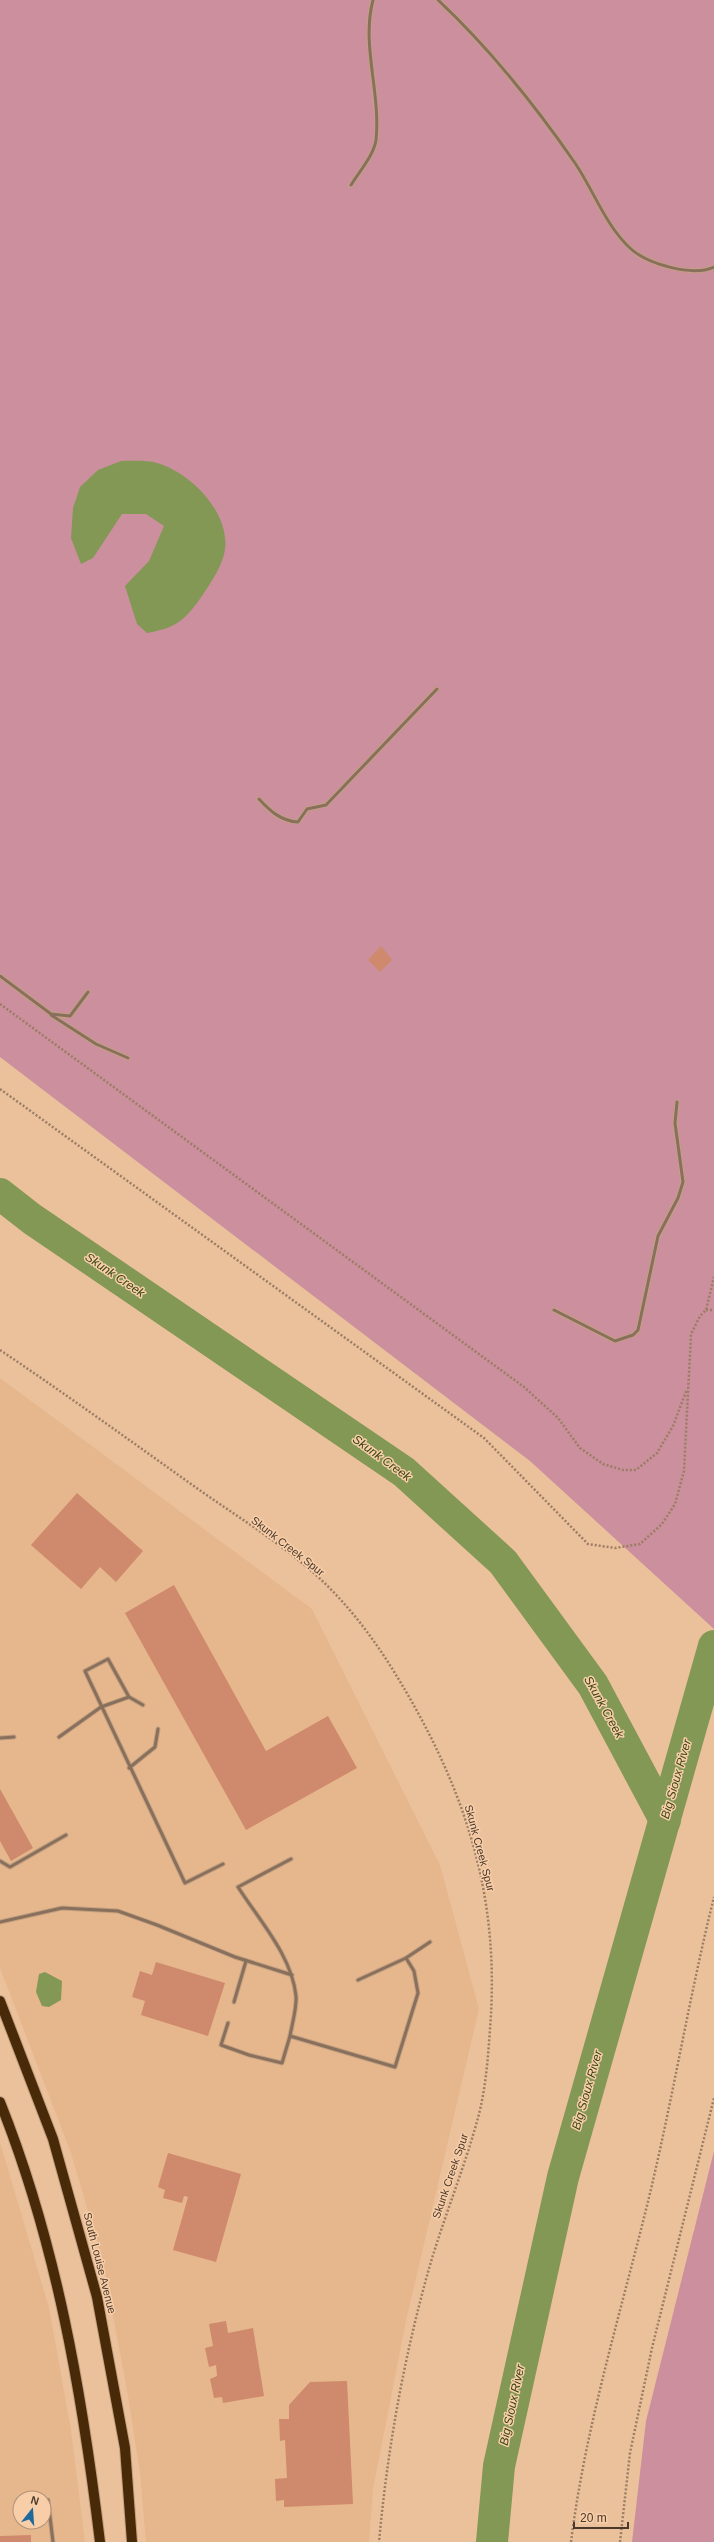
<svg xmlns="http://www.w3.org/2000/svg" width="714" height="2542" font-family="Arial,sans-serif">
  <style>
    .built { fill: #e6b78c; fill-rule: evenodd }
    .green { fill: #cb8f9d }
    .water { fill: #839855 }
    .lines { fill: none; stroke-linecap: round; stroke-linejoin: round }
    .river { stroke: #839855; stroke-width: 32 }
    .building { fill: #cf896c }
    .service-casing { stroke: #c4a081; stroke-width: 5 }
    .primary-casing { stroke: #c4a081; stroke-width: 12 }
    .path { stroke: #9b7d63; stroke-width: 2.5; stroke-dasharray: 2 2; stroke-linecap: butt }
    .service { stroke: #88705c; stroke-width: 3 }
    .primary { stroke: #492a08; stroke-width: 10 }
    .labels { text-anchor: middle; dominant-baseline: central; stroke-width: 3; stroke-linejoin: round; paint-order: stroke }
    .street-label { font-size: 11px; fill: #4a392a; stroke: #f8cea9 }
    .water-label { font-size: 12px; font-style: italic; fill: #364411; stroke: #f8cea9 }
  </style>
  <rect width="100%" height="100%" fill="#ebc19c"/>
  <!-- built -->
  <g class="built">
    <path d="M0,1378l312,231 128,256 39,144 -73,312 -33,168 -4,53h-223l-6,-69 -12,-77 -25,-134 -32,-109 -71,-185z"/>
    <path d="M0,2142l49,166 22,122 14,112h-85zM20,2498h24v24h-24z"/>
  </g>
  <!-- green -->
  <g class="green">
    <path d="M0,0h714v1629l-184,-168 -530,-404z"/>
    <path d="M714,2151v391h-82l14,-121z"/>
  </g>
  <!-- water -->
  <g class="water">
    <path d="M121,461c11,0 25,-1 36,2 31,9 65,42 68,75 3,19 -11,40 -21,55 -17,25 -26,35 -57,40l-10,-9 -12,-38 24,-25 15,-35 -18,-12h-24l-29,44 -12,6 -10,-26 2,-30 7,-21 18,-17z"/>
    <path d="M45,1972l17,9 -1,19 -12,7 -7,-1 -6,-14 3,-18z"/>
  </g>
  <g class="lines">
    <!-- river -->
    <g class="river">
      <path d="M0,1194l32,25 372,253 99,90 90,123 72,135"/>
      <path d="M492,2542l7,-76 64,-289 151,-531"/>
    </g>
  </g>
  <!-- building -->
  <g class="building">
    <path d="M381,946l11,14 -12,12 -12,-12z"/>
    <path d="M77,1493l66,58 -27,31 -16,-15 -19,22 -50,-44z"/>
    <path d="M174,1585l92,166 62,-35 29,52 -111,62 -121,-217z"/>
    <path d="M0,1789l33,59 -22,13 -11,-20z"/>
    <path d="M156,1962l69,21 -17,53 -67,-21 4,-14 -13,-4 8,-26 12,4z"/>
    <path d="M168,2153l73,21 -25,88 -43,-12 15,-53 -4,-1 -2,7 -19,-5 2,-8 -7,-3z"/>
    <path d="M226,2321l2,12 25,-5 11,68 -41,7 -1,-6 -8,1 -4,-19 7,-3 -1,-11 -7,2 -4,-19 8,-2 -4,-22z"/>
    <path d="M347,2381l6,123 -69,3v-7l-8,1 -1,-22 12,-1 -2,-38 -5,1 -1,-22h10v-14l21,-23z"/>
    <path d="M31,2535v7h-31v-6z"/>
  </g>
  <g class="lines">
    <defs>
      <g id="service">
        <path d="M438,0c51,48 97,105 137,163 19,28 30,62 56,86 17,15 61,28 83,18"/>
        <path d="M351,185c8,-13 23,-30 25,-45 5,-47 -15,-95 -3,-140"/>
        <path d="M259,799c11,12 22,22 39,23l9,-13 19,-4 111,-116"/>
        <path d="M0,976l51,38 19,2 18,-24"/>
        <path d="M51,1015l45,29 32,14"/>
        <path d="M554,1310l61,31 18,-6 5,-5 20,-94 20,-38 5,-16 -8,-59 2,-21"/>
        <path d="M129,1697l-21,-38 -23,12 100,212 38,-19"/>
        <path d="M59,1737l42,-30 28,-10 14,8"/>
        <path d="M0,1738l14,-1"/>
        <path d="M129,1768l26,-21 3,-18"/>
        <path d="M291,1859l-53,28c21,33 54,69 58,109 1,12 -4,28 -6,40l105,31 23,-74 -4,-22 -8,-13 -48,22"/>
        <path d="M0,1861l10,6 56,-32"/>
        <path d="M0,1922l62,-14 56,3 39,14 78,32 57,18"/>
        <path d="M406,1958l24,-16"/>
        <path d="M234,2002l12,-41"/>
        <path d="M228,2023l-7,22 28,10 33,8 8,-27"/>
        <path d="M48,2500l5,42"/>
      </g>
      <g id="primary">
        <path d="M0,2001l53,138 44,158 28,151 7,94"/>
        <path d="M0,2102c56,140 82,290 100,440"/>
      </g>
    </defs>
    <!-- service casing -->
    <use href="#service" class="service-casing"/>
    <!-- primary casing -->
    <use href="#primary" class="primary-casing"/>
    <!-- path -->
    <g class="path">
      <path d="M0,1004l524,383 34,31 22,30 23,16 20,6h13l21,-17 16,-27 14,-37"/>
      <path d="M0,1089l484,349 104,106 27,4 25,-4 22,-20 13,-20 9,-33 7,-137 9,-18 6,-6 8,-33"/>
      <path d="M706,1310h8"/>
      <path d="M0,1350c67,45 132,92 198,139 37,26 76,50 110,79 40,34 71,77 97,122 64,109 95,212 85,339 -2,28 -4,57 -11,85 -15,57 -39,112 -54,169 -23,85 -38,171 -46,259"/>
      <path d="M571,2542c15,-120 52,-236 80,-353 23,-97 39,-196 63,-292"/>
      <path d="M620,2542l10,-89 22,-105 62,-250"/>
    </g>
    <!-- service -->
    <use href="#service" class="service"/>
    <!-- primary -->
    <use href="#primary" class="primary"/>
  </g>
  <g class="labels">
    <!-- street labels -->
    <g class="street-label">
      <text transform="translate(288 1546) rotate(38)">Skunk Creek Spur</text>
      <text transform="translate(480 1848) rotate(75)">Skunk Creek Spur</text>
      <text transform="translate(450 2176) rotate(-71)">Skunk Creek Spur</text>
      <text transform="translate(100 2263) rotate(76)">South Louise Avenue</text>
    </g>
    <!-- water labels -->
    <g class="water-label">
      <text transform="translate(115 1275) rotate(34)">Skunk Creek</text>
      <text transform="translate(382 1458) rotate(36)">Skunk Creek</text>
      <text transform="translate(604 1707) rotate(61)">Skunk Creek</text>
      <text transform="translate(676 1779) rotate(-74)">Big Sioux River</text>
      <text transform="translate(587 2090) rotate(-74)">Big Sioux River</text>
      <text transform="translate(512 2405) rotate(-78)">Big Sioux River</text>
    </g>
  </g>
  <!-- north arrow -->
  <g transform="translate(32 2510) rotate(17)"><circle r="19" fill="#f8cea9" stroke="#b29276"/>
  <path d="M0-3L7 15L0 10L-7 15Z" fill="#1e6a9d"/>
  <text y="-6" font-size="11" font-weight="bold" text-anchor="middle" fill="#4a392a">N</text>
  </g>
  <!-- scale -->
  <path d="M574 2522v6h54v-6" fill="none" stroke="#4a392a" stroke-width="2"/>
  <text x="580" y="2522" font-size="12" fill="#4a392a" stroke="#f8cea9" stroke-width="3" paint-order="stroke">20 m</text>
</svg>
